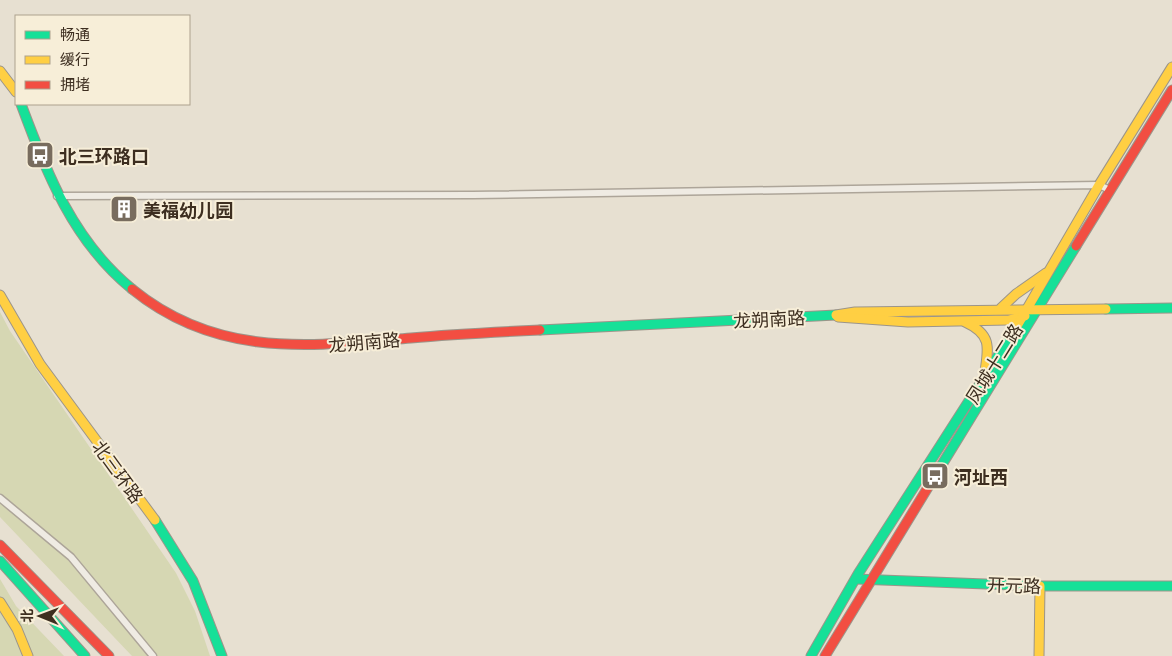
<svg xmlns="http://www.w3.org/2000/svg" width="1172" height="656" font-family="Georgia,'Noto Sans SC',serif">
  <style>
    .green { fill: #d6d7b3 }
    .lines { fill: none; stroke-linecap: round; stroke-linejoin: round }
    .street-casing { stroke: #ada599; stroke-width: 9 }
    .fast-casing { stroke: #9c958a; stroke-width: 11 }
    .slow-casing { stroke: #9c958a; stroke-width: 11 }
    .jam-casing { stroke: #9c958a; stroke-width: 11 }
    .street { stroke: #efebe3; stroke-width: 6 }
    .fast { stroke: #16e098; stroke-width: 9 }
    .slow { stroke: #ffcf43; stroke-width: 9 }
    .jam { stroke: #f24e42; stroke-width: 9 }
    .labels { text-anchor: middle; dominant-baseline: central; stroke-width: 4; stroke-linejoin: round; paint-order: stroke }
    .poi-label { font-size: 18px; font-weight: bold; fill: #3d2e20; stroke: #f7eed8; text-anchor: start }
    .street-label { font-size: 18px; fill: #3d2e20; stroke: #f7eed8 }
  </style>
  <rect width="100%" height="100%" fill="#e7e0d1"/>
  <!-- green -->
  <g class="green">
    <path d="M0,312l10,19 166,242 19,38 15,45h-78l-132,-139z"/>
    <path d="M0,579l16,27 48,50h-64z"/>
  </g>
  <g class="lines">
    <defs>
      <g id="street">
        <path d="M57,196l416,-1 626,-10 11,5"/>
        <path d="M0,498l71,59 82,99"/>
      </g>
      <g id="fast">
        <path d="M21,104c26,70 52,137 111,185"/>
        <path d="M1106,309l66,-1"/>
        <path d="M540,330l296,-15"/>
        <path d="M938,471l138,-225"/>
        <path d="M155,520l38,61 29,75"/>
        <path d="M0,561l85,95"/>
        <path d="M856,579l184,7h132"/>
        <path d="M811,656l47,-82 159,-248"/>
      </g>
      <g id="slow">
        <path d="M0,71l16,21"/>
        <path d="M0,295l40,69 115,156"/>
        <path d="M1001,308l15,-14 30,-21"/>
        <path d="M836,315l19,-3 251,-3"/>
        <path d="M838,317l70,5 101,-2 16,-4"/>
        <path d="M965,322c26,12 24,24 20,49"/>
        <path d="M1017,326l82,-141 73,-118"/>
        <path d="M0,602l17,27 11,27"/>
        <path d="M1039,656l1,-70"/>
      </g>
      <g id="jam">
        <path d="M1076,246l96,-156"/>
        <path d="M132,289c86,70 178,57 279,49 43,-4 86,-6 129,-8"/>
        <path d="M0,545l109,111"/>
        <path d="M825,656l113,-185"/>
      </g>
    </defs>
    <!-- street casing -->
    <use href="#street" class="street-casing"/>
    <!-- fast casing -->
    <use href="#fast" class="fast-casing"/>
    <!-- slow casing -->
    <use href="#slow" class="slow-casing"/>
    <!-- jam casing -->
    <use href="#jam" class="jam-casing"/>
    <!-- street -->
    <use href="#street" class="street"/>
    <!-- fast -->
    <use href="#fast" class="fast"/>
    <!-- slow -->
    <use href="#slow" class="slow"/>
    <!-- jam -->
    <use href="#jam" class="jam"/>
  </g>
  <!-- icons -->
  <defs>
    <symbol id="bus-square" viewBox="-11 -11 22 22"><rect x="-9" y="-9" width="18" height="18" rx="4" fill="#786c5e" stroke="#f7eed8"/><path d="M-5-6H5V4H4V6H2V4H-2V6H-4V4H-5ZM-3.5-4V0h7V-4ZM-3.5 1.2v1.5H-2V1.2ZM2 1.2v1.5H3.5V1.2Z" fill="#fff"/></symbol>
    <symbol id="building-square" viewBox="-11 -11 22 22"><rect x="-9" y="-9" width="18" height="18" rx="4" fill="#786c5e" stroke="#f7eed8"/><path d="M-4-6H4V6H1V3H-1V6H-4ZM-2.5-4.3h1.7v1.8h-1.7ZM.8-4.3h1.7v1.8H.8ZM-2.5-1h1.7V.8h-1.7ZM.8-1h1.7V.8H.8Z" fill="#fff"/></symbol>
  </defs>
  <g fill-rule="evenodd">
    <use href="#bus-square" x="24" y="139" width="32" height="32"/>
    <use href="#building-square" x="108" y="193" width="32" height="32"/>
    <use href="#bus-square" x="919" y="460" width="32" height="32"/>
  </g>
  <g class="labels">
    <!-- poi labels -->
    <g class="poi-label">
      <text x="59" y="155">北三环路口</text>
      <text x="143" y="209">美福幼儿园</text>
      <text x="954" y="476">河址西</text>
    </g>
    <!-- street labels -->
    <g class="street-label">
      <text transform="translate(769 318) rotate(-3)">龙朔南路</text>
      <text transform="translate(364 341) rotate(-5)">龙朔南路</text>
      <text transform="translate(993 363) rotate(-58)">凤城十二路</text>
      <text transform="translate(119 471) rotate(54)">北三环路</text>
      <text transform="translate(1014 584) rotate(2)">开元路</text>
    </g>
  </g>
  <!-- legend -->
  <rect x="15" y="15" width="175" height="90" fill="#f7eed8" stroke="#ada18e"/>
  <rect x="25" y="31" width="25" height="8" fill="#16e098" stroke="#ada18e"/>
  <text x="60" y="40" font-size="15" fill="#3d2e20">畅通</text>
  <rect x="25" y="56" width="25" height="8" fill="#ffcf43" stroke="#ada18e"/>
  <text x="60" y="65" font-size="15" fill="#3d2e20">缓行</text>
  <rect x="25" y="81" width="25" height="8" fill="#f24e42" stroke="#ada18e"/>
  <text x="60" y="90" font-size="15" fill="#3d2e20">拥堵</text>
  <!-- north arrow -->
  <g transform="translate(40 616) rotate(271)" stroke="#f7eed8" stroke-width="4" paint-order="stroke">
  <path d="M0-4L9 19L0 12L-9 19Z" fill="#3d2e20"/>
  <text y="-8" font-size="14" font-weight="bold" text-anchor="middle" fill="#3d2e20">北</text>
  </g>
</svg>
